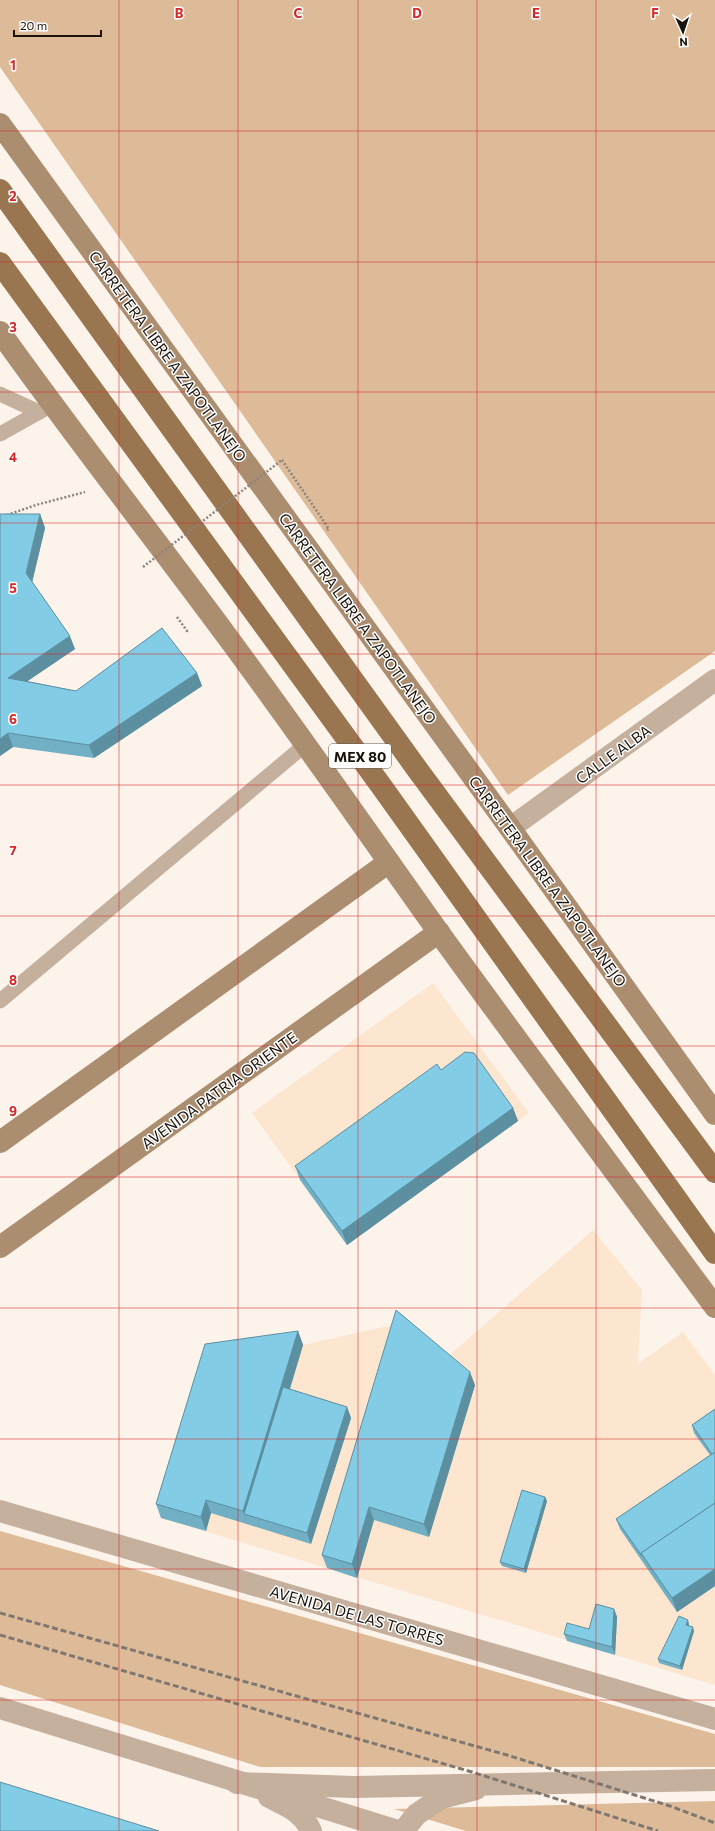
<svg xmlns="http://www.w3.org/2000/svg" width="715" height="1831" font-family="Commissioner,sans-serif">
  <style>
    .built { fill: #fde6d0 }
    .green { fill: #db9 }
    .lines { fill: none; stroke-linecap: round; stroke-linejoin: round }
    .path { stroke: #8c847c; stroke-width: 2.5; stroke-dasharray: 2 2; stroke-linecap: butt }
    .service { stroke: #c4b09c; stroke-width: 15 }
    .minor { stroke: #c4b09c; stroke-width: 22 }
    .tertiary { stroke: #c4b09c; stroke-width: 22 }
    .secondary { stroke: #ab8d70; stroke-width: 22 }
    .primary { stroke: #997550; stroke-width: 22 }
    .rail { stroke: #807870; stroke-width: 3; stroke-dasharray: 6 3; stroke-linecap: butt }
    .path-bridge { stroke: #8c847c; stroke-width: 2.5; stroke-dasharray: 2 2; stroke-linecap: butt }
    .wall { fill: #71afc5 }
    .shaded-wall { fill: #5c8fa0 }
    .building { fill: #83cce5; stroke: #5c8fa0 }
    .grid { fill: none; stroke: #d62828; stroke-width: 1; stroke-opacity: 0.55 }
    .labels { text-anchor: middle; dominant-baseline: central; stroke-width: 3; stroke-linejoin: round; paint-order: stroke }
    .shield { fill: #fff; stroke: #5f5a54; stroke-width: 1 }
    .shield-label { font-size: 14px; font-weight: bold; fill: #1a130b }
    .street-label { font-size: 15px; fill: #1a130b; stroke: #fff }
    .grid-label { font-size: 13px; text-anchor: middle; font-weight: bold; fill: #d62828; stroke: #fff; stroke-width: 3; stroke-linejoin: round; paint-order: stroke }
  </style>
  <rect width="100%" height="100%" fill="#fcf3eb"/>
  <!-- built -->
  <g class="built">
    <path d="M433,983l96,130 -182,132 -95,-132z"/>
    <path d="M593,1230l49,60 -4,74 45,-32 32,43v310l-554,-167 49,-160 93,-13 98,-22 44,36z"/>
  </g>
  <!-- green -->
  <g class="green">
    <path d="M0,0h715v651l-207,144 -508,-728z"/>
    <path d="M0,1531l715,203v33h-455l-260,-82z"/>
    <path d="M715,1801v30h-249l-72,-22z"/>
  </g>
  <g class="lines">
    <!-- path -->
    <g class="path">
      <path d="M282,460l47,69 -2,1"/>
      <path d="M7,515l29,-10 49,-13"/>
      <path d="M177,617l10,14 2,-2"/>
    </g>
    <!-- service -->
    <g class="service">
      <path d="M0,394l39,18"/>
      <path d="M0,434l52,-29"/>
      <path d="M0,1001l305,-256"/>
    </g>
    <!-- minor -->
    <g class="minor">
      <path d="M269,1797c18,9 34,15 42,34"/>
      <path d="M403,1831l14,-17 24,-16 35,-9"/>
    </g>
    <!-- tertiary -->
    <g class="tertiary">
      <path d="M510,828l205,-148"/>
      <path d="M0,1511l715,208"/>
      <path d="M0,1708l398,123"/>
      <path d="M237,1783l117,4 361,-7"/>
    </g>
    <!-- secondary -->
    <g class="secondary">
      <path d="M0,124l510,704 205,286"/>
      <path d="M0,332c74,104 153,204 229,307 71,96 139,194 208,291 92,127 185,251 278,377"/>
      <path d="M0,1142l389,-280"/>
      <path d="M0,1247l439,-315"/>
    </g>
    <!-- primary -->
    <g class="primary">
      <path d="M0,190l417,579 298,403"/>
      <path d="M0,263l382,524 333,466"/>
    </g>
    <!-- rail -->
    <g class="rail">
      <path d="M0,1613l507,142 163,51 45,17"/>
      <path d="M0,1635l472,137 186,59"/>
    </g>
    <!-- path-bridge -->
    <path class="path-bridge" d="M143,567l139,-107"/>
  </g>
  <!-- wall -->
  <g class="wall">
    <path d="M40,514l5,14 -13,54 43,67 -48,32 49,10 121,-18 5,13 -108,72 -81,-11 -13,9z"/>
    <path d="M441,1070l72,38 5,13 -171,124 -47,-65 -5,-14z"/>
    <path d="M298,1331l5,14 -13,44 57,18 4,11 -40,126 -100,-31 -5,18 -45,-13 -5,-14z"/>
    <path d="M475,1385l-46,152 -55,-17 -17,58 -30,-10 -5,-13z"/>
    <path d="M715,1409v177l-38,26 -57,-83 -4,-10 94,-64 -16,-22 -2,-8z"/>
    <path d="M545,1497l2,4 -21,72 -24,-7 -2,-4z"/>
    <path d="M614,1609l3,8 -2,38 -48,-14 -3,-7 25,-5z"/>
    <path d="M689,1624v2l5,5 -12,39 -23,-7 -1,-4z"/>
  </g>
  <!-- shaded-wall -->
  <g class="shaded-wall">
    <path d="M40,514l5,14 -14,59 -5,-14z"/>
    <path d="M70,636l5,13 -62,42 -5,-13z"/>
    <path d="M197,673l5,13 -108,72 -5,-13z"/>
    <path d="M8,733l5,14 -13,9v-17z"/>
    <path d="M513,1108l5,13 -171,124 -5,-14z"/>
    <path d="M298,1331l5,14 -52,171 -7,-2 4,11 -5,-14z"/>
    <path d="M470,1372l5,13 -46,152 -5,-13z"/>
    <path d="M347,1407l4,11 -40,126 -4,-11z"/>
    <path d="M545,1497l2,4 -21,72 -2,-4z"/>
    <path d="M206,1500l5,13 -5,18 -5,-14z"/>
    <path d="M369,1507l5,13 -17,58 -5,-14z"/>
    <path d="M715,1569v17l-38,26 -5,-14z"/>
    <path d="M614,1609l3,8 -2,38 -3,-8z"/>
    <path d="M688,1620l1,4 -1,5 -2,-4z"/>
    <path d="M693,1627l1,4 -12,39 -2,-4z"/>
  </g>
  <!-- building -->
  <g class="building">
    <path d="M0,514h40l-14,59 44,63 -62,42 68,13 86,-63 35,45 -108,72 -81,-12 -8,6z"/>
    <path d="M465,1052l9,1 39,55 -171,123 -47,-65 142,-102 4,6z"/>
    <path d="M396,1310l74,62 -46,152 -55,-17 -17,57 -30,-9z"/>
    <path d="M298,1331l-55,180 -37,-11 -5,17 -45,-13 49,-160z"/>
    <path d="M283,1387l64,20 -40,126 -63,-19z"/>
    <path d="M715,1409v43l-3,2 -20,-29z"/>
    <path d="M715,1452v51l-74,50 1,3 -26,-37z"/>
    <path d="M522,1490l23,7 -21,72 -24,-7z"/>
    <path d="M715,1503v66l-43,29 -31,-45z"/>
    <path d="M596,1604l18,5 -2,38 -48,-13 3,-11 22,6z"/>
    <path d="M679,1616l9,4 -2,5 7,2 -13,39 -22,-7z"/>
    <path d="M0,1782l159,49h-159z"/>
  </g>
  <!-- grid -->
  <path class="grid" d="M119,0v1831M238,0v1831M358,0v1831M477,0v1831M596,0v1831M0,131h715M0,262h715M0,392h715M0,523h715M0,654h715M0,785h715M0,916h715M0,1046h715M0,1177h715M0,1308h715M0,1439h715M0,1569h715M0,1700h715"/>
  <g class="labels">
    <!-- shield labels -->
    <rect class="shield" x="329" y="744" width="62" height="24" rx="3"/>
    <g class="shield-label">
      <text x="360" y="756">MEX 80</text>
    </g>
    <!-- street labels -->
    <g class="street-label">
      <text transform="translate(168 356) rotate(54)">CARRETERA LIBRE A ZAPOTLANEJO</text>
      <text transform="translate(358 618) rotate(54)">CARRETERA LIBRE A ZAPOTLANEJO</text>
      <text transform="translate(613 754) rotate(-36)">CALLE ALBA</text>
      <text transform="translate(548 881) rotate(54)">CARRETERA LIBRE A ZAPOTLANEJO</text>
      <text transform="translate(219 1090) rotate(-36)">AVENIDA PATRIA ORIENTE</text>
      <text transform="translate(357 1615) rotate(16)">AVENIDA DE LAS TORRES</text>
    </g>
  </g>
  <g class="grid-label">
    <text x="179" y="18">B</text>
    <text x="298" y="18">C</text>
    <text x="417" y="18">D</text>
    <text x="536" y="18">E</text>
    <text x="655" y="18">F</text>
    <text x="13" y="70">1</text>
    <text x="13" y="201">2</text>
    <text x="13" y="332">3</text>
    <text x="13" y="462">4</text>
    <text x="13" y="593">5</text>
    <text x="13" y="724">6</text>
    <text x="13" y="855">7</text>
    <text x="13" y="985">8</text>
    <text x="13" y="1116">9</text>
  </g>
  <!-- north arrow -->
  <g transform="translate(683 32) rotate(177)" stroke="#ffffff" stroke-width="3" paint-order="stroke">
  <path d="M0-3L7 15L0 10L-7 15Z" fill="#1a130b"/>
  <text y="-6" font-size="11" font-weight="bold" text-anchor="middle" fill="#1a130b">N</text>
  </g>
  <!-- scale -->
  <path d="M14 30v6h87v-6" fill="none" stroke="#1a130b" stroke-width="2"/>
  <text x="20" y="30" font-size="12" fill="#1a130b" stroke="#ffffff" stroke-width="3" paint-order="stroke">20 m</text>
</svg>
